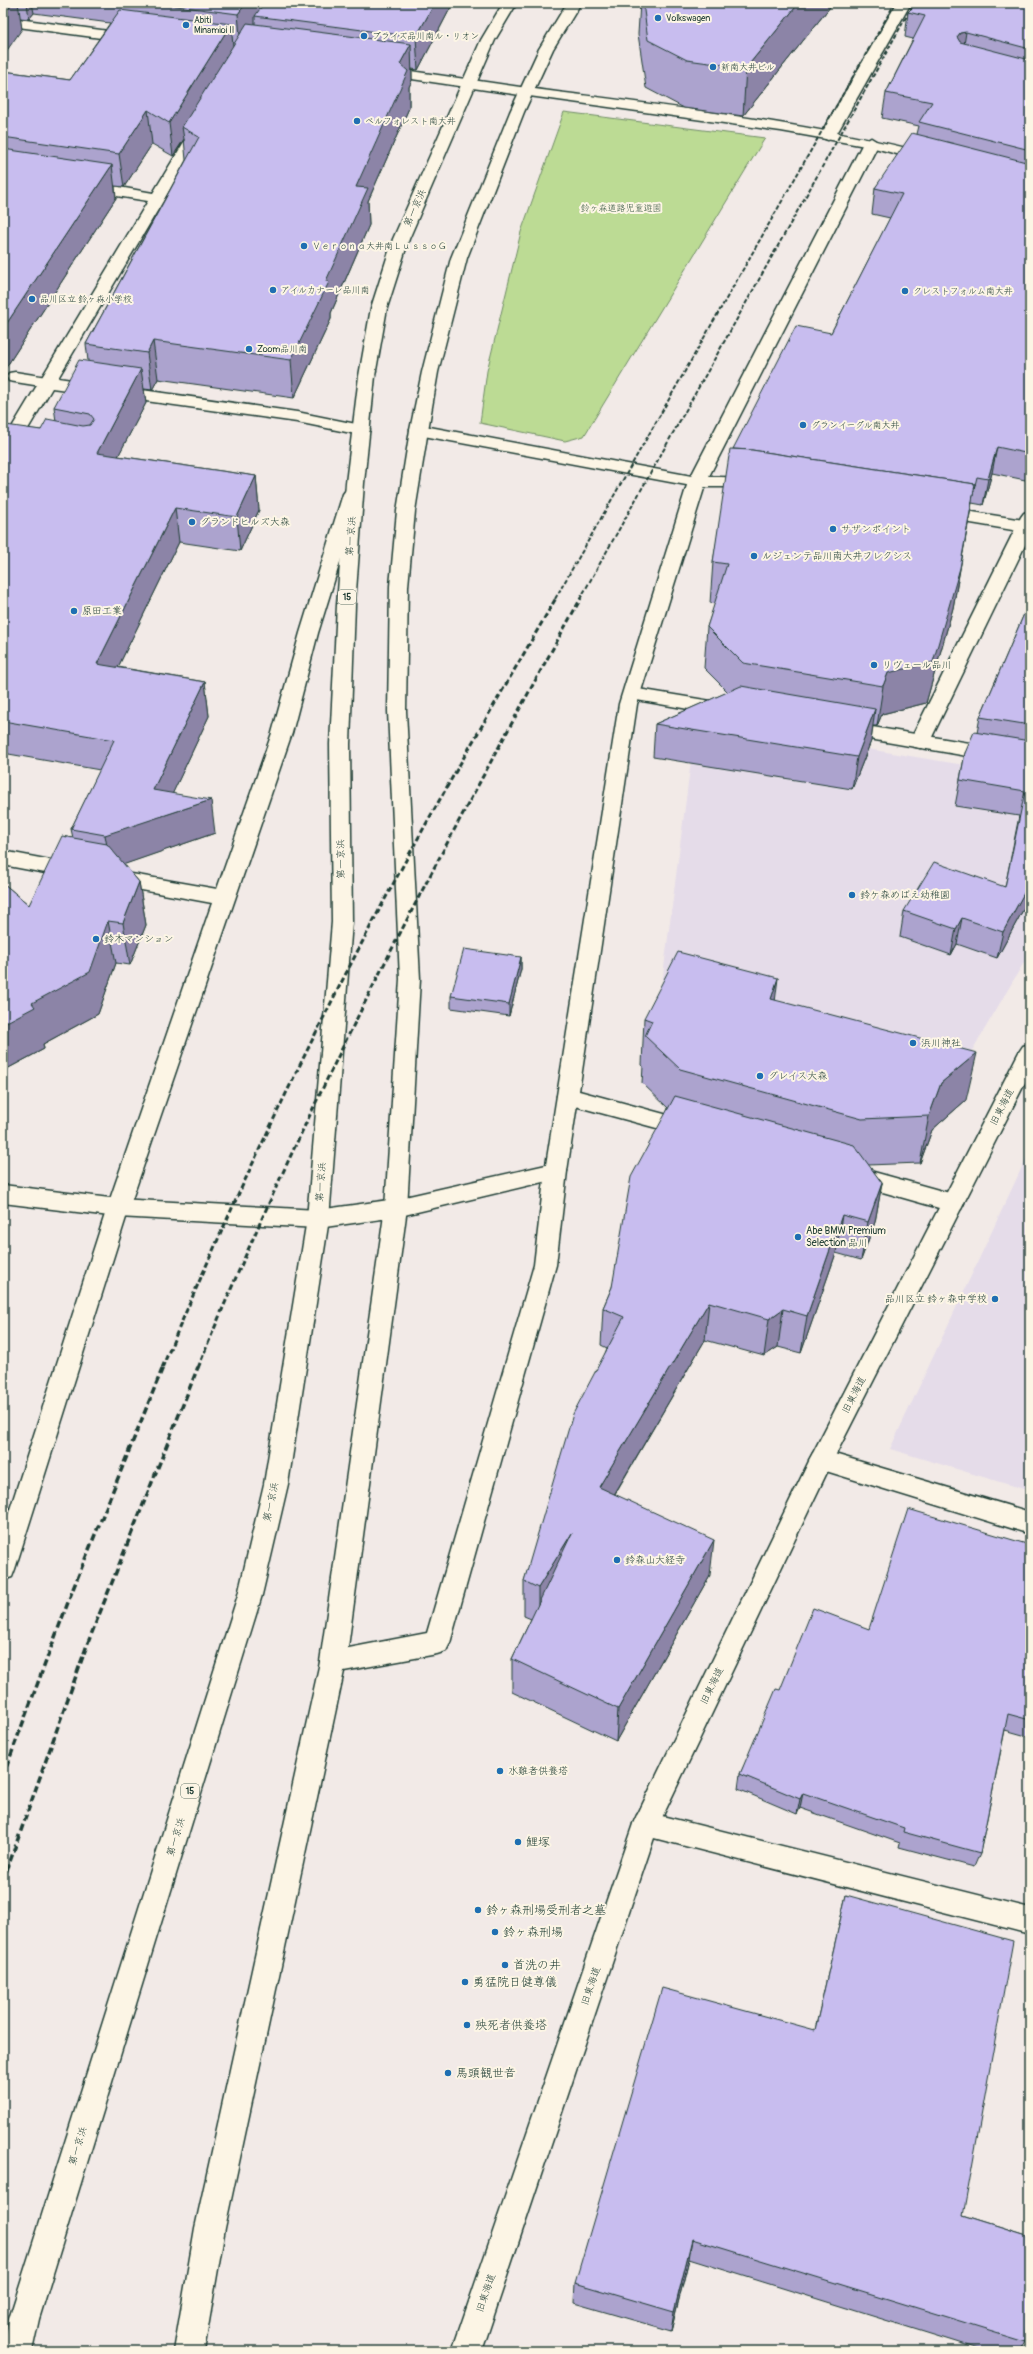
<svg xmlns="http://www.w3.org/2000/svg" width="1033" height="2354" font-family="Pangolin,'Klee One',sans-serif">
  <style>
    .built { fill: #e5dce9 }
    .green { fill: #bcdb94; stroke: #6e8c64 }
    .lines { fill: none; stroke-linecap: round; stroke-linejoin: round }
    .lane-casing { stroke: #1f3d34; stroke-width: 3 }
    .street-casing { stroke: #1f3d34; stroke-width: 3 }
    .secondary-casing { stroke: #1f3d34; stroke-width: 3 }
    .highway-casing { stroke: #1f3d34; stroke-width: 3 }
    .lane { fill: #fcf5e5; fill-rule: evenodd }
    .street { fill: #fcf5e5; fill-rule: evenodd }
    .secondary { fill: #fcf5e5; fill-rule: evenodd }
    .highway { fill: #fcf5e5; fill-rule: evenodd }
    .rail-far2 { stroke: #1f3d34; stroke-width: 2; stroke-dasharray: 4.5 2; stroke-linecap: butt }
    .rail-far1 { stroke: #1f3d34; stroke-width: 3; stroke-dasharray: 5.5 3; stroke-linecap: butt }
    .rail { stroke: #1f3d34; stroke-width: 3.5; stroke-dasharray: 7 3.5; stroke-linecap: butt }
    .wall { fill: #aca3ce; stroke: #1f3d34 }
    .shaded-wall { fill: #8c84a7; stroke: #1f3d34 }
    .building { fill: #c8bdef; stroke: #1f3d34 }
    .poi-dot { fill: #1f6fb2; stroke: #fcf5e5; stroke-width: 1.5 }
    .labels { text-anchor: middle; dominant-baseline: central; stroke-width: 4; stroke-linejoin: round; paint-order: stroke }
    .far-poi-label { font-size: 9px; fill: #1f3d34; stroke: #fcf5e5; text-anchor: start }
    .far-park-label { font-size: 9px; fill: #3e5d47; stroke: #fcf5e5 }
    .shield { fill: #fcf5e5; stroke: #617469; stroke-width: 1 }
    .shield-label { font-size: 9px; font-weight: bold; fill: #1f3d34 }
    .street-label { font-size: 10px; fill: #1f3d34; stroke: #fcf5e5 }
    .poi-label { font-size: 10px; fill: #1f3d34; stroke: #fcf5e5; text-anchor: start }
    .near-poi-label { font-size: 12px; fill: #1f3d34; stroke: #fcf5e5; text-anchor: start }
  </style>
  <rect width="100%" height="100%" fill="#f2eae7"/>
  <filter id="ink" filterUnits="userSpaceOnUse"><feTurbulence type="fractalNoise" baseFrequency=".025" numOctaves="2"/><feDisplacementMap in="SourceGraphic" scale="8" xChannelSelector="R" yChannelSelector="G"/><feConvolveMatrix kernelMatrix="1 2 1 2 8 2 1 2 1" color-interpolation-filters="sRGB"/></filter>
  <g filter="url(#ink)">
    <!-- built -->
    <g class="built">
      <path d="M724,725l306,51v176l-80,136 -170,-56 7,-23 -125,-26 32,-245z"/>
      <path d="M1030,1150v341l-140,-42z"/>
    </g>
    <!-- green -->
    <path class="green" d="M564,112l201,26 -181,298 -19,5 -85,-18 7,-52 34,-139z"/>
    <g class="lines">
      <defs>
        <g id="lane">
          <path d="M897,3h14l-75,132 -8,5 -5,-2 -3,-3z"/>
          <path d="M15,372l38,6 2,4 -2,4 -6,1 -38,-6 -2,-4 2,-4z"/>
        </g>
        <g id="street">
          <path d="M527,88c137,18 274,33 408,67l3,3 -8,5 -59,-16 -90,-16 -259,-36 -2,-3 2,-3z"/>
          <path d="M200,123l7,4 -149,251 239,34 64,13 6,1 3,4 -3,4 -6,1 -64,-13 -245,-34 -40,68 -3,4 -6,1v-19l145,-241 -63,-10 -8,-5 8,-5 68,12 40,-66z"/>
          <path d="M419,425l278,52c21,0 43,-1 63,4l3,4 -3,4 -6,1 -24,-3h-33l-284,-53 -3,-4 3,-4z"/>
          <path d="M352,489l6,1 3,4 -43,139 -26,100 -163,475 -114,361 -3,8 -9,3v-49l104,-323 105,-305 -103,-19 -7,-2 -3,-5 3,-5 7,-2 108,19 55,-156 28,-100 43,-139 3,-4z"/>
          <path d="M941,507l89,14v12l-95,-16 -3,-4 3,-4z"/>
          <path d="M632,688l97,16 7,1 2,5 -2,5 -7,1 -104,-18 -2,-4 2,-4z"/>
          <path d="M842,722l188,31v14l-195,-34 -2,-5 2,-5z"/>
          <path d="M3,851l74,14 7,2 3,5 -3,5 -7,2 -74,-14z"/>
          <path d="M568,1088l122,33 8,2 3,6 -3,6 -8,2 -130,-35 -3,-6 3,-6z"/>
          <path d="M556,1162l8,3 3,6 -11,94 -106,378 -4,8 -9,3 -104,19 -9,-3 -4,-8 4,-8 9,-3 94,-18 107,-368 11,-94 3,-6z"/>
          <path d="M852,1166l101,28 8,3 3,6 -3,6 -8,3 -109,-31 -3,-6 3,-6z"/>
          <path d="M821,1450l209,62v22l-217,-67 -4,-7 4,-7z"/>
          <path d="M646,1812l384,96v26l-384,-98 -9,-3 -4,-9 4,-9z"/>
        </g>
        <g id="secondary">
          <path d="M3,17l128,17 7,4 -7,4 -128,-17z"/>
          <path d="M383,67l144,21 7,4 -7,4 -149,-22 -2,-3 2,-3z"/>
          <path d="M871,138l8,5 -173,339 -69,222 -70,467 -3,6 -168,40 -78,11 -200,-11 -115,-14v-18l115,14 200,11 78,-11 150,-34 73,-461 69,-222 175,-339z"/>
          <path d="M1030,511v24l-100,206 -3,5 -7,2 -7,-2 -3,-5 111,-224 3,-4z"/>
          <path d="M1030,1044v29l-200,393 -172,360 -176,525h-30l181,-527 180,-371 206,-401 4,-6z"/>
        </g>
        <g id="highway">
          <path d="M503,3h14l-22,37 -86,199 -22,69 -12,68 -11,107 -9,122 -5,139 2,178 -23,297 -41,265 -26,111 -223,724 -7,32h-29l6,-32 229,-724 26,-111 43,-265 25,-297 -2,-178 7,-139 9,-122 13,-107 12,-68 22,-69 88,-199z"/>
          <path d="M567,3h14l-28,46 -29,63 -57,146 -29,114 -10,58 -13,81 -7,75 -2,125 14,268 -13,229 -61,454 -121,566 -21,123h-30l21,-123 125,-566 65,-454 15,-229 -12,-268 2,-125 7,-75 13,-81 12,-58 29,-114 59,-146 29,-63z"/>
        </g>
      </defs>
      <!-- lane casing -->
      <use href="#lane" class="lane-casing"/>
      <!-- street casing -->
      <use href="#street" class="street-casing"/>
      <!-- secondary casing -->
      <use href="#secondary" class="secondary-casing"/>
      <!-- highway casing -->
      <use href="#highway" class="highway-casing"/>
      <!-- lane -->
      <use href="#lane" class="lane"/>
      <!-- street -->
      <use href="#street" class="street"/>
      <!-- secondary -->
      <use href="#secondary" class="secondary"/>
      <!-- highway -->
      <use href="#highway" class="highway"/>
      <!-- rail-far2 -->
      <g class="rail-far2">
        <path d="M555,599l340,-596"/>
        <path d="M580,599l334,-596"/>
      </g>
      <!-- rail-far1 -->
      <g class="rail-far1">
        <path d="M162,1368c74,-176 157,-349 249,-517 47,-85 96,-168 145,-253"/>
        <path d="M198,1368c108,-266 243,-519 383,-770"/>
      </g>
      <!-- rail -->
      <g class="rail">
        <path d="M3,1776l70,-187 90,-222"/>
        <path d="M3,1881l84,-236 111,-278"/>
      </g>
    </g>
    <!-- wall -->
    <g class="wall">
      <path d="M3,3h450l-35,67 -6,-1v11l-3,7v21l-41,93 1,24 -38,88v6l-37,79 -136,-19 -6,11 -8,-1 2,14 -28,53 138,20 3,34 -19,41 -61,-9 -61,125 87,15 4,34 -37,78 43,39 -91,31 15,18 7,43 -16,40 -14,-2 -18,51 -55,30 1,5 -41,22v-188l26,22 44,-67 -2,-9 29,-59 -97,-17v-327l38,4 15,-9 -2,-14 34,-46 -2,-17 100,-184 -2,-21 -11,17 -21,-12 -28,43 -9,-1 1,12 -113,174v-301l67,9 40,-57 -76,-10 -5,6 -9,-1 2,11z"/>
      <path d="M640,3h190v4l-87,109 -59,-8 -38,-20 -8,-54z"/>
      <path d="M1030,3v478l-38,-8 -9,32 -11,-2 -19,105 -27,95 -44,11 -5,12h-4l-2,15 -19,48 -199,-32 2,-33 73,-32 -24,-24 3,-41 8,-23 -5,-1 3,-41 20,-113 98,-116 59,-115 -18,-4 3,-26 42,-54 2,-8 -37,-8 4,-25 27,-54 -8,-2 3,-25z"/>
      <path d="M1030,600v297l-33,61 -40,-14 -6,11 -51,-18 4,-26 101,-24 14,-71 -64,-10 10,-53 12,-20 3,-16z"/>
      <path d="M521,957v12l-12,47 -58,-8v-12z"/>
      <path d="M775,1000l191,100 -34,30 -12,33 -52,2 14,18 -7,39 -14,38 -25,-7 -35,100 -23,-6 -14,9 -59,-16 -90,154 95,81 -94,166 -104,-49v-33l19,-40 -7,-3v-35l83,-233 -6,-3 2,-37 9,-21 56,-179 -26,-25 1,-17 -1,-1 2,-47z"/>
      <path d="M1030,1171v9l-2,-1z"/>
      <path d="M1030,1545v192l-25,-7 -25,123 -6,14 -75,-20 1,-4 -100,-35 -3,6 -59,-25 2,-15 40,-84 89,-61z"/>
      <path d="M846,1895l117,321 67,21v100h-4l-1,4 -6,10h-34l-296,-92 -18,72 -97,-28 1,-20 240,-253 25,-109z"/>
    </g>
    <!-- shaded-wall -->
    <g class="shaded-wall">
      <path d="M12,3h6l4,26 -19,27v-41z"/>
      <path d="M27,3h5l2,10 -5,6z"/>
      <path d="M246,3h25l-16,13v10l-14,21 -3,-33z"/>
      <path d="M435,3h18l-35,67 -2,-33z"/>
      <path d="M799,3h31v4l-87,109 3,-48z"/>
      <path d="M231,24l3,33 -52,70 2,12 -11,17 -4,-33z"/>
      <path d="M966,32l-4,26 -5,-21 3,-4z"/>
      <path d="M411,44l1,36 -3,7v21l-41,93 1,24 -38,88v6l-37,79 -3,-38 35,-79 30,-94 44,-123z"/>
      <path d="M148,110l4,34 -28,43 -5,-33z"/>
      <path d="M112,165l4,33 -113,174v-43z"/>
      <path d="M153,341l5,38 -6,11 -5,-37z"/>
      <path d="M141,369l5,34 -44,84 -5,-34z"/>
      <path d="M997,447l-5,26 -9,32 5,-26z"/>
      <path d="M256,476l3,34 -19,41 -3,-34z"/>
      <path d="M975,484l-22,124 -27,95 -44,11 -5,12 6,-40 5,-13z"/>
      <path d="M175,508l4,34 -76,156 -6,-34z"/>
      <path d="M205,682l4,34 -47,100 49,-16 4,33 -104,36 -6,-34 48,-45z"/>
      <path d="M875,709l-4,32 -19,48 5,-32z"/>
      <path d="M139,882l7,43 -16,40 -7,-42z"/>
      <path d="M1030,882v15l-33,61 6,-26z"/>
      <path d="M962,918l-5,26 -6,11 5,-26z"/>
      <path d="M108,921l8,42 -18,51 -55,30 1,5 -41,22v-47z"/>
      <path d="M521,957v12l-12,47v-12z"/>
      <path d="M778,978l-6,48 -1,-27z"/>
      <path d="M977,1053l-11,47 -34,30 -12,33 9,-47 12,-33z"/>
      <path d="M882,1183l-7,39 -14,38 7,-38z"/>
      <path d="M842,1215l-6,38 -35,100 6,-37z"/>
      <path d="M709,1302l-4,38 -107,182 1,-35z"/>
      <path d="M783,1309l-5,38 -14,9 5,-37z"/>
      <path d="M572,1533l-34,89v-34z"/>
      <path d="M714,1540l-4,35 -94,166 2,-32z"/>
      <path d="M803,1793l-3,15 -3,6 3,-15z"/>
      <path d="M692,2239l-3,20 -18,72 3,-19z"/>
    </g>
    <!-- building -->
    <g class="building">
      <path d="M3,3h9l-9,12z"/>
      <path d="M153,3h93l-8,11z"/>
      <path d="M264,3h171l-19,34 -161,-21z"/>
      <path d="M643,3h156l-53,65 -59,-8 -39,-20z"/>
      <path d="M917,3h113v46l-64,-17 -6,1 -3,4 3,5 70,18v90l-111,-28 13,-20 -46,-9 39,-77 -17,-4z"/>
      <path d="M120,10l111,14 -62,99 -21,-13 -29,44 -116,-17v-66l67,9z"/>
      <path d="M247,23l164,21 -11,20 8,7 -52,116 12,1 -42,93 3,1 -38,78 -138,-19 -6,12 -61,-9 113,-207 -17,-10z"/>
      <path d="M912,133l118,30v291l-33,-7 -9,32 -11,-2 -2,8v-1l-223,-34 -19,-1 63,-123 35,7 71,-139 -27,-6z"/>
      <path d="M3,149l109,16 -109,164z"/>
      <path d="M79,360l62,9 -44,84 159,23 -19,41 -62,-9 -78,156 108,18 -52,108 58,10 -106,35 -34,-6 43,-89 -111,-19v-295l3,-1 35,5 6,-11 36,7 7,-1 4,-6 -4,-5 -36,-7z"/>
      <path d="M730,449l22,1 223,34 -15,84 -27,94 -45,11 -5,13 -140,-23 -36,-36 20,-63 -14,-2z"/>
      <path d="M1030,600v125l-50,-8z"/>
      <path d="M741,686l134,23 -18,48 -202,-33z"/>
      <path d="M974,732l56,9v141l-27,50 -41,-14 -6,11 -52,-18 30,-49 71,25 20,-96 -65,-11 5,-27z"/>
      <path d="M62,836l45,8 32,38 -16,41 -15,-2 -18,51 -58,31 3,4 -32,17v-141l26,22z"/>
      <path d="M464,949l57,8 -12,47 -58,-8z"/>
      <path d="M678,952l100,26 -7,21 206,54 -36,30 -12,33 -67,3 -182,-50 -35,-33 7,-15 -8,-3z"/>
      <path d="M675,1096l179,49 28,38 -14,39 -26,-7 -35,101 -24,-7 -14,10 -60,-17 -110,185 115,53 -96,169 -106,-50 60,-126 -34,55 -14,-7 49,-167 51,-97 -21,-9 9,-21 19,-110z"/>
      <path d="M908,1509l122,36v175l-22,-6 -28,139 -77,-21 1,-4 -101,-35 -3,6 -60,-25 36,-85 4,1 33,-82 56,21z"/>
      <path d="M846,1895l167,46 -50,275 67,21v80h-1l-4,24 -333,-102 -18,73 -99,-29 87,-295 153,42z"/>
    </g>
  </g>
  <!-- markers -->
  <g class="poi-dot">
    <circle cx="658" cy="18" r="4"/>
    <circle cx="186" cy="25" r="4"/>
    <circle cx="364" cy="36" r="4"/>
    <circle cx="713" cy="67" r="4"/>
    <circle cx="357" cy="121" r="4"/>
    <circle cx="304" cy="246" r="4"/>
    <circle cx="273" cy="290" r="4"/>
    <circle cx="905" cy="291" r="4"/>
    <circle cx="32" cy="299" r="4"/>
    <circle cx="249" cy="349" r="4"/>
    <circle cx="803" cy="425" r="4"/>
    <circle cx="192" cy="522" r="4"/>
    <circle cx="833" cy="529" r="4"/>
    <circle cx="754" cy="556" r="4"/>
    <circle cx="74" cy="611" r="4"/>
    <circle cx="874" cy="665" r="4"/>
    <circle cx="852" cy="895" r="4"/>
    <circle cx="96" cy="939" r="4"/>
    <circle cx="913" cy="1043" r="4"/>
    <circle cx="760" cy="1076" r="4"/>
    <circle cx="798" cy="1237" r="4"/>
    <circle cx="995" cy="1299" r="4"/>
    <circle cx="617" cy="1560" r="4"/>
    <circle cx="500" cy="1771" r="4"/>
    <circle cx="518" cy="1842" r="4"/>
    <circle cx="478" cy="1910" r="4"/>
    <circle cx="495" cy="1932" r="4"/>
    <circle cx="505" cy="1965" r="4"/>
    <circle cx="465" cy="1982" r="4"/>
    <circle cx="467" cy="2025" r="4"/>
    <circle cx="448" cy="2073" r="4"/>
  </g>
  <g class="labels">
    <!-- far-poi labels -->
    <g class="far-poi-label">
      <text x="666" y="18">Volkswagen</text>
      <text x="194" y="20">Abiti<tspan x="194" dy="10">Minamioi II</tspan></text>
      <text x="372" y="36">ブライズ品川南ル・リオン</text>
      <text x="721" y="67">新南大井ビル</text>
      <text x="365" y="121">ベルフォレスト南大井</text>
      <text x="312" y="246">Ｖｅｒｏｎａ大井南ＬｕｓｓｏＧ</text>
      <text x="281" y="290">アイルカナーレ品川南</text>
      <text x="913" y="291">クレストフォルム南大井</text>
      <text x="40" y="299">品川区立 鈴ヶ森小学校</text>
      <text x="257" y="349">Zoom品川南</text>
      <text x="811" y="425">グランイーグル南大井</text>
    </g>
    <!-- far-park labels -->
    <g class="far-park-label">
      <text x="621" y="208">鈴ヶ森道路児童遊園</text>
    </g>
    <!-- shield labels -->
    <g class="shield">
      <rect x="338" y="590" width="18" height="14" rx="3"/>
      <rect x="181" y="1784" width="18" height="14" rx="3"/>
    </g>
    <g class="shield-label">
      <text x="347" y="597">15</text>
      <text x="190" y="1791">15</text>
    </g>
    <!-- street labels -->
    <g class="street-label">
      <text transform="translate(415 208) rotate(-66)">第一京浜</text>
      <text transform="translate(351 536) rotate(-86)">第一京浜</text>
      <text transform="translate(341 859) rotate(-91)">第一京浜</text>
      <text transform="translate(1002 1107) rotate(-63)">旧東海道</text>
      <text transform="translate(321 1182) rotate(-86)">第一京浜</text>
      <text transform="translate(854 1395) rotate(-63)">旧東海道</text>
      <text transform="translate(271 1502) rotate(-78)">第一京浜</text>
      <text transform="translate(712 1686) rotate(-64)">旧東海道</text>
      <text transform="translate(176 1837) rotate(-73)">第一京浜</text>
      <text transform="translate(591 1986) rotate(-71)">旧東海道</text>
      <text transform="translate(78 2146) rotate(-73)">第一京浜</text>
      <text transform="translate(486 2293) rotate(-71)">旧東海道</text>
    </g>
    <!-- poi labels -->
    <g class="poi-label">
      <text x="200" y="522">グランドヒルズ大森</text>
      <text x="841" y="529">サザンポイント</text>
      <text x="762" y="556">ルジェンテ品川南大井フレクシス</text>
      <text x="82" y="611">原田工業</text>
      <text x="882" y="665">リヴェール品川</text>
      <text x="860" y="895">鈴ケ森めばえ幼稚園</text>
      <text x="104" y="939">鈴木マンション</text>
      <text x="921" y="1043">浜川神社</text>
      <text x="768" y="1076">グレイス大森</text>
      <text x="806" y="1231">Abe BMW Premium<tspan x="806" dy="12">Selection 品川</tspan></text>
      <text x="987" y="1299" text-anchor="end">品川区立 鈴ヶ森中学校</text>
      <text x="625" y="1560">鈴森山大経寺</text>
      <text x="508" y="1771">水難者供養塔</text>
    </g>
    <!-- near-poi labels -->
    <g class="near-poi-label">
      <text x="526" y="1842">鯉塚</text>
      <text x="486" y="1910">鈴ヶ森刑場受刑者之墓</text>
      <text x="503" y="1932">鈴ヶ森刑場</text>
      <text x="513" y="1965">首洗の井</text>
      <text x="473" y="1982">勇猛院日健尊儀</text>
      <text x="475" y="2025">殃死者供養塔</text>
      <text x="456" y="2073">馬頭観世音</text>
    </g>
  </g>
  <!-- margin -->
  <rect width="1033" height="2354" fill="none" stroke="#fcf5e5" stroke-width="16"/>
  <rect x="8" y="8" width="1017" height="2338" fill="none" stroke="#1f3d34" stroke-width="1.5" filter="url(#ink)"/>
</svg>
